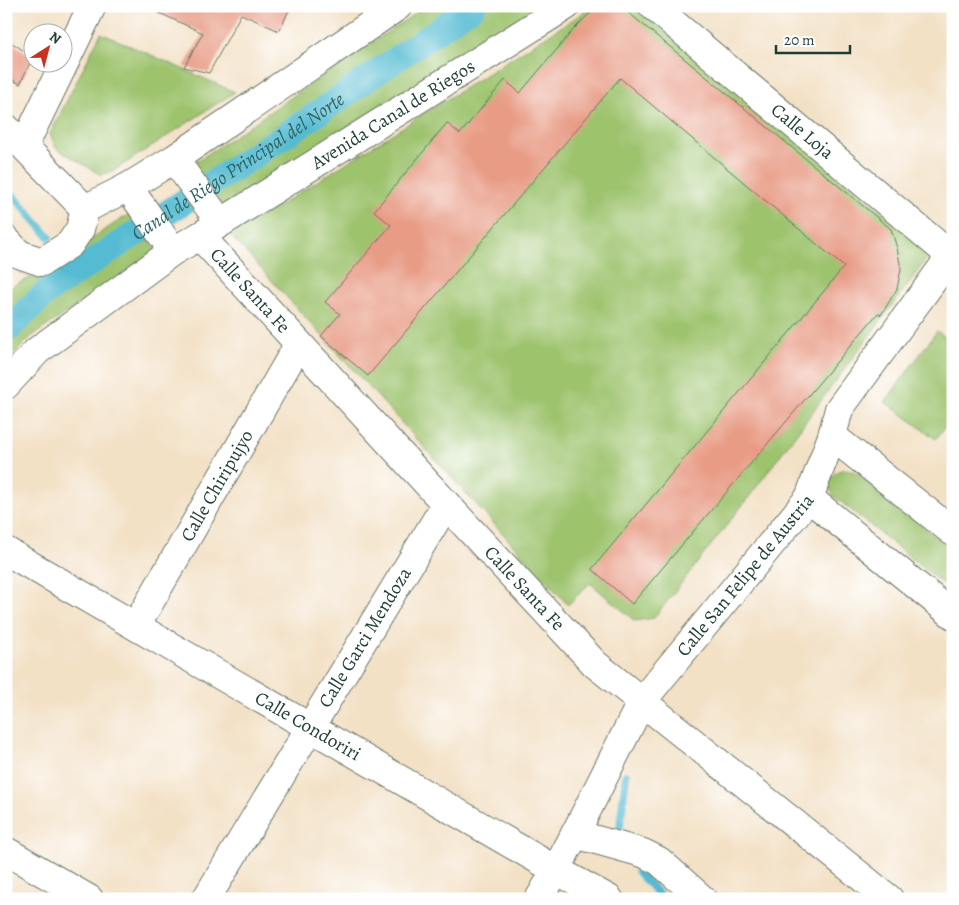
<svg xmlns="http://www.w3.org/2000/svg" width="959" height="905" font-family="Alegreya,serif">
  <style>
    .green { fill: #9dc36d; stroke: #5e8050 }
    .lines { fill: none; stroke-linecap: round; stroke-linejoin: round }
    .stream { stroke: #54bbd2; stroke-width: 8 }
    .canal { stroke: #54bbd2; stroke-width: 26 }
    .building { fill: #e89c86 }
    .minor-casing { stroke: #697667; stroke-width: 30 }
    .tertiary-casing { stroke: #697667; stroke-width: 30 }
    .minor { stroke: #fff; stroke-width: 28 }
    .tertiary { stroke: #fff; stroke-width: 28 }
    .labels { text-anchor: middle; dominant-baseline: central; stroke-width: 4.5; stroke-linejoin: round; paint-order: stroke }
    .street-label { font-size: 19px; fill: #1f3d34; stroke: #fff }
    .water-label { font-size: 20px; font-style: italic; fill: #2f6363; stroke: #fff }
  </style>
  <rect width="100%" height="100%" fill="#fff"/>
  <filter id="ink" filterUnits="userSpaceOnUse"><feTurbulence type="fractalNoise" baseFrequency=".02" numOctaves="2"/><feDisplacementMap in="SourceGraphic" scale="10" xChannelSelector="R" yChannelSelector="G"/><feConvolveMatrix kernelMatrix="1 2 1 2 8 2 1 2 1" color-interpolation-filters="sRGB"/></filter>
  <filter id="wash" filterUnits="userSpaceOnUse"><feTurbulence type="fractalNoise" baseFrequency=".0096" numOctaves="4" result="noise"/><feDisplacementMap in="SourceGraphic" scale="20" xChannelSelector="R" yChannelSelector="G"/><feGaussianBlur stdDeviation="1.12" result="paint"/><feColorMatrix in="noise" values="0 0 0 0 0 0 0 0 0 0 0 0 0 0 0 0 0 1.4 0 .05"/><feComposite in="paint" operator="in"/></filter>
  <g filter="url(#wash)">
    <rect width="100%" height="100%" fill="#f3e1c6"/>
    <!-- green -->
    <g class="green">
      <path d="M426,6h111l-314,200 -30,-42z"/>
      <path d="M594,6h39l299,246 -180,241 -98,125 -19,3 -45,-38 -22,22 -337,-369z"/>
      <path d="M101,33l134,59 -120,78 -14,5 -45,-27 -6,-14z"/>
      <path d="M131,213l26,38 -125,85 -19,19 -7,8v-70l8,-8 35,-15 37,-28z"/>
      <path d="M937,331l16,12v72l-17,24 -51,-37z"/>
      <path d="M844,469l6,1 6,3 97,78v41l-118,-95c-10,-12 -6,-24 9,-28z"/>
    </g>
    <g class="lines">
      <!-- stream -->
      <g class="stream">
        <path d="M6,187l43,50"/>
        <path d="M620,826l6,-51"/>
        <path d="M638,872l25,27"/>
      </g>
      <!-- canal -->
      <path class="canal" id="s1" d="M6,331l41,-39 261,-172 165,-114"/>
    </g>
    <g id="blocks">
      <!-- building -->
      <g class="building">
        <path d="M144,6h147l-12,25 -38,-17 -32,59 -25,-6 19,-34z"/>
        <path d="M600,6h15l9,3 267,220 6,19 4,21 -4,20 -16,26 -3,-2 -246,291 -40,-35 252,-302 -224,-189 -252,298 -47,-40 19,-22 -15,-12 66,-77 -17,-14 73,-88 13,11 45,-54 15,13 54,-64 14,-14z"/>
        <path d="M6,39l26,17v3l-12,25 -14,-8z"/>
      </g>
    </g>
  </g>
  <g filter="url(#ink)">
    <use href="#blocks" fill-opacity="0" stroke="#697667" stroke-width="1"/>
    <g class="lines">
      <defs>
        <g id="minor">
          <path id="s2" d="M653,6l298,250"/>
          <path d="M24,146l68,-140"/>
          <path id="s3" d="M200,236l246,268 149,160 294,235"/>
          <path d="M832,436l7,-27 114,-156"/>
          <path id="s4" d="M6,551l550,319 53,29"/>
          <path id="s5" d="M136,626l157,-272 5,-11"/>
          <path d="M575,834l68,19 16,8 43,38"/>
          <path id="s6" d="M206,899l240,-395"/>
        </g>
        <g id="tertiary">
          <path d="M6,128l79,81"/>
          <path d="M174,159l46,63"/>
          <path d="M128,187l45,64"/>
          <path d="M6,240l13,14 23,8 28,-18 10,-15 5,-20 43,-22 46,-28 224,-153"/>
          <path id="s7" d="M6,385l31,-34 136,-100 27,-15 366,-230"/>
          <path d="M809,498l144,117"/>
          <path d="M6,851l83,48"/>
          <path id="s8" d="M539,899l17,-29 19,-36 67,-133 167,-203 23,-62 121,96"/>
        </g>
      </defs>
      <!-- minor casing -->
      <use href="#minor" class="minor-casing"/>
      <!-- tertiary casing -->
      <use href="#tertiary" class="tertiary-casing"/>
      <!-- minor -->
      <use href="#minor" class="minor"/>
      <!-- tertiary -->
      <use href="#tertiary" class="tertiary"/>
    </g>
  </g>
  <g class="labels">
    <!-- street labels -->
    <g class="street-label">
      <text stroke="none"><textPath href="#s7" startOffset="474">Avenida Canal de Riegos</textPath></text>
      <text stroke="none"><textPath href="#s2" startOffset="195">Calle Loja</textPath></text>
      <text stroke="none"><textPath href="#s3" startOffset="74">Calle Santa Fe</textPath></text>
      <text stroke="none"><textPath href="#s5" startOffset="162">Calle Chiripujyo</textPath></text>
      <text stroke="none"><textPath href="#s8" startOffset="386">Calle San Felipe de Austria</textPath></text>
      <text stroke="none"><textPath href="#s3" startOffset="479">Calle Santa Fe</textPath></text>
      <text stroke="none"><textPath href="#s6" startOffset="306">Calle Garci Mendoza</textPath></text>
      <text stroke="none"><textPath href="#s4" startOffset="349">Calle Condoriri</textPath></text>
    </g>
    <!-- water labels -->
    <g class="water-label">
      <text stroke="none"><textPath href="#s1" startOffset="285">Canal de Riego Principal del Norte</textPath></text>
    </g>
  </g>
  <!-- margin -->
  <rect width="959" height="905" fill="none" stroke="#fff" stroke-width="25"/>
  <!-- north arrow -->
  <g transform="translate(48 48) rotate(36)"><circle r="24" fill="#ffffff" stroke="#a5b1ae"/>
  <path d="M0-4L9 19L0 12L-9 19Z" fill="#c8321e"/>
  <text y="-8" font-size="14" font-weight="bold" text-anchor="middle" fill="#1f3d34">N</text>
  </g>
  <!-- scale -->
  <path d="M776 45v8h74v-8" fill="none" stroke="#1f3d34" stroke-width="2.5"/>
  <text x="784" y="45" font-size="15" fill="#1f3d34" stroke="#ffffff" stroke-width="4" paint-order="stroke">20 m</text>
</svg>
